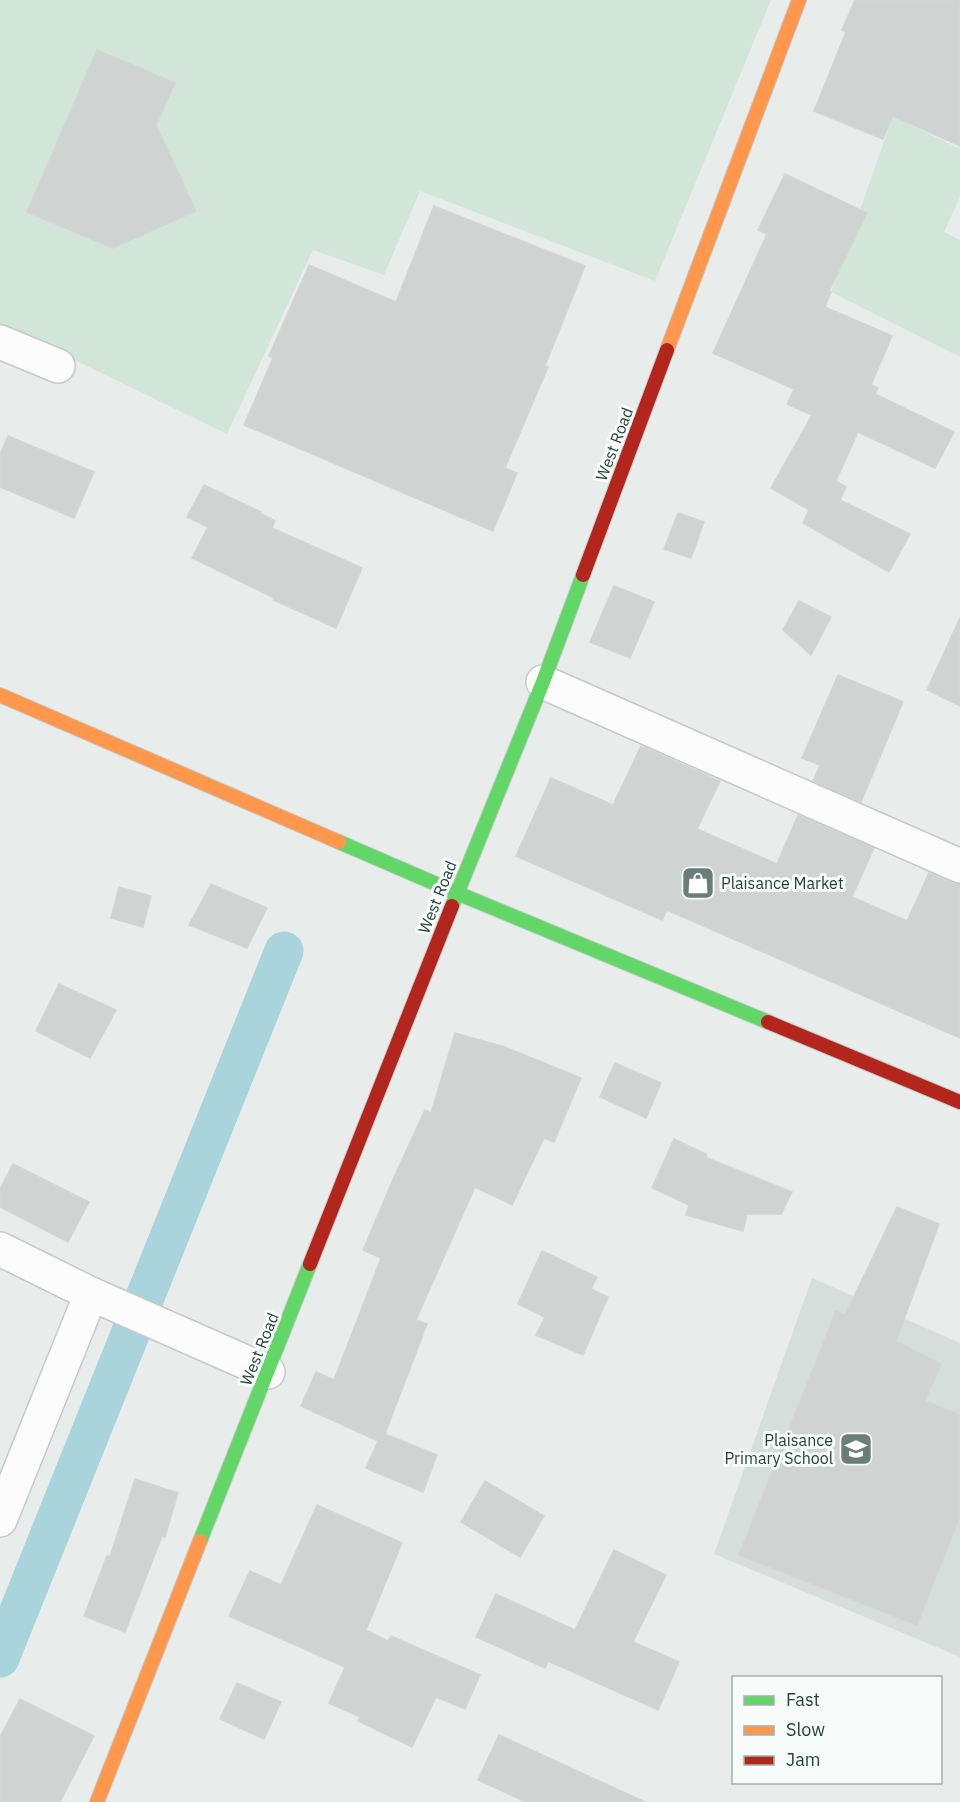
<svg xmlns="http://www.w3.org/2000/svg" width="960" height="1802" font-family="'IBM Plex Sans',sans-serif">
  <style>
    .built { fill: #d6dedb }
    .green { fill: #d1e6d8 }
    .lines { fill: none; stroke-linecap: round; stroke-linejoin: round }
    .canal { stroke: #a9d4db; stroke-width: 39 }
    .building { fill: #cfd4d2; stroke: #d1d6d4; stroke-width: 1.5 }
    .street-casing { stroke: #c5cac8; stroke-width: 36 }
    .fast-casing { stroke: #c3cbc8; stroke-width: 16 }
    .slow-casing { stroke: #c3cbc8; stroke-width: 16 }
    .jam-casing { stroke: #c3cbc8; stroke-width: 16 }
    .street { stroke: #fcfcfc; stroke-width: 33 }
    .fast { stroke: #63d668; stroke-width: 14 }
    .slow { stroke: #ff974d; stroke-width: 14 }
    .jam { stroke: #b3261e; stroke-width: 14 }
    .labels { text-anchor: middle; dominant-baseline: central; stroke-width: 6; stroke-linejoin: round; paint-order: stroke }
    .street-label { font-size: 16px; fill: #24423a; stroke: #f7fbf9 }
    .poi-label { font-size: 16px; fill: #24423a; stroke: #f7fbf9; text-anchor: start }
  </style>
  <rect width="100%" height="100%" fill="#e8edeb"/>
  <!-- built -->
  <path class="built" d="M812,1278l148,65v314l-246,-103z"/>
  <!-- green -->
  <g class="green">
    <path d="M0,0h771l-116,281 -235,-90 -36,84 -71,-25 -86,184 -227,-110z"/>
    <path d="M893,116l67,33v48l-16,35 16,8v117l-129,-65z"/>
  </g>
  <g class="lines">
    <!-- canal -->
    <path class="canal" d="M0,1658l284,-707"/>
  </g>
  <!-- building -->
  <g class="building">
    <path d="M855,0h105v146l-67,-30 -10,23 -69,-28 32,-79 -4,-2z"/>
    <path d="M97,50l78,33 -19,42 40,86 -83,37 -86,-36z"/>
    <path d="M785,174l82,39 -38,78 2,1 -6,15 67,29 -21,49 7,3 -3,6 79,38 -19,36 -77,-36 -22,49 10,6 -6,13 70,34 -21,38 -86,-49 6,-13 -38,-22 41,-73 -25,-11 7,-15 -81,-36 54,-119 -9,-4z"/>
    <path d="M434,206l151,60 -40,100 3,1 -43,101 12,5 -24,58 -249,-106 29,-67 -4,-2 40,-91 87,37z"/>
    <path d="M8,436l86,36 -20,46 -74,-31v-32z"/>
    <path d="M204,485l57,27 -1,1 15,8 -3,7 90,40 -26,60 -63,-28 1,-2 -82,-40 16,-31 -21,-10z"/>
    <path d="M678,513l26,9 -13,36 -27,-9z"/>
    <path d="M614,586l40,16 -24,56 -40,-16z"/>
    <path d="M799,601l32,16 -20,38 -28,-25z"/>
    <path d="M960,618v88l-33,-16z"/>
    <path d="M838,675l65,27 -42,100 -48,-21 7,-16 -18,-7z"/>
    <path d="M641,746l79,35 -23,48 80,35 21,-49 76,33 -22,49 55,24 22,-48 23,10 8,1v154l-293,-128 -5,10 -146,-64 35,-78 62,27z"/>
    <path d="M211,884l56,24 -20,40 -58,-23z"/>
    <path d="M119,887l32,9 -8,31 -32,-9z"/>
    <path d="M59,984l57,26 -26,48 -54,-27z"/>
    <path d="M455,1033l50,14 76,31 -27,64 -10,-4 -32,67 -37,-18 -59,133 11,4 -42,110 52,21 -14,37 -57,-24 12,-27 -77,-35 15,-34 18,8 47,-122 -18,-8 31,-73 31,-67 6,3z"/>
    <path d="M615,1063l46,20 -15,35 -46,-21z"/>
    <path d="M674,1139l32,15 1,4 85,34 -11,22h-34l-4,17 -57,-16 3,-10 -37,-17z"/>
    <path d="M13,1164l76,38 -21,40 -68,-35v-18z"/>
    <path d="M897,1207l42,17 -43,117 45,23 -16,37 35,14v101l-43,109 -178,-70 97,-244 9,4z"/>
    <path d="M542,1251l55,26 -6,12 17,8 -25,58 -47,-20 9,-18 -27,-13z"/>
    <path d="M135,1479l43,14 -13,44 -3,-1 -37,96 -41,-16 23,-60 3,1z"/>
    <path d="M485,1481l59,35 -24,41 -59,-35z"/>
    <path d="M317,1505l85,38 -36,87 22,11 3,-5 89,39 -15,34 -29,-12 -24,50 -54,-26 2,-4 -31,-14 16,-36 -116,-51 21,-45 31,14z"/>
    <path d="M614,1550l52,25 -33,67 46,20 -21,48 -110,-49 -3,7 -69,-31 20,-43 79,36z"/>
    <path d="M237,1683l44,19 -17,37 -44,-20z"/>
    <path d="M20,1699l74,37 -34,66h-60v-65z"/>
    <path d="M499,1735l146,67h-119l-48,-22z"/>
  </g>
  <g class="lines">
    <defs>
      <g id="street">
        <path d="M0,342l58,24"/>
        <path d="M543,682l417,184"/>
        <path d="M0,1249l91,45 177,78"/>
        <path d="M0,1520l91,-226"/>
      </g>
      <g id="fast">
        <path d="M339,842l118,51 311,129"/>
        <path d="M452,906l91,-224 40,-107"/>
        <path d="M200,1541l110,-277"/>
      </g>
      <g id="slow">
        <path d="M667,350l132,-350"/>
        <path d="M0,695l339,147"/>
        <path d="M97,1802l103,-261"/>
      </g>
      <g id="jam">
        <path d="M583,575l84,-225"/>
        <path d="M768,1022l192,80"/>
        <path d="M310,1264l142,-358"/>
      </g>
    </defs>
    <!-- street casing -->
    <use href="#street" class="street-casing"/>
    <!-- fast casing -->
    <use href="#fast" class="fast-casing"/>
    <!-- slow casing -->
    <use href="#slow" class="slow-casing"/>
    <!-- jam casing -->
    <use href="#jam" class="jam-casing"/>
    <!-- street -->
    <use href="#street" class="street"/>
    <!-- fast -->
    <use href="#fast" class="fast"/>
    <!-- slow -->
    <use href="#slow" class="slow"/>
    <!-- jam -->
    <use href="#jam" class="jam"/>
  </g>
  <!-- icons -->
  <defs>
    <symbol id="shop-square" viewBox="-11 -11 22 22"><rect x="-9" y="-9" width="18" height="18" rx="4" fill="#697e78" stroke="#f7fbf9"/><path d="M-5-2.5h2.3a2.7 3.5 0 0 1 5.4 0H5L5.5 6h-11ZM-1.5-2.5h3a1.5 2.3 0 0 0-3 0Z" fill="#fff"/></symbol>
    <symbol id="school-square" viewBox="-11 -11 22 22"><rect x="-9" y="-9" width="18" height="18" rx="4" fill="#697e78" stroke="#f7fbf9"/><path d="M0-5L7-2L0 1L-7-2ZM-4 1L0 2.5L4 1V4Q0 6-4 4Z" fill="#fff"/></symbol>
  </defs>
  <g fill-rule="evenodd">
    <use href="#shop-square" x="679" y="864" width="38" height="38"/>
    <use href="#school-square" x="837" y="1430" width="38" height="38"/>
  </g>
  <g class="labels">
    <!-- street labels -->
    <g class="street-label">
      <text transform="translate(614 444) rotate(-69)">West Road</text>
      <text transform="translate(437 897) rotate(-68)">West Road</text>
      <text transform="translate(259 1349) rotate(-68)">West Road</text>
    </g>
    <!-- poi labels -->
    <g class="poi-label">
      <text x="721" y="883">Plaisance Market</text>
      <text x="833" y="1440" text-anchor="end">Plaisance<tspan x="833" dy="18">Primary School</tspan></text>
    </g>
  </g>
  <!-- legend -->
  <rect x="732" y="1676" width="210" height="108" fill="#f7fbf9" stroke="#a3b1ad" stroke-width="1.5"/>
  <rect x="744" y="1696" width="30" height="9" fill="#63d668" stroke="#a3b1ad" stroke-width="1.5"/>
  <text x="786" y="1706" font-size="18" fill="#24423a">Fast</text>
  <rect x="744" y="1726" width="30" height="9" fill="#ff974d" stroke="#a3b1ad" stroke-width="1.5"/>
  <text x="786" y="1736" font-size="18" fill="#24423a">Slow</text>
  <rect x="744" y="1756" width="30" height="9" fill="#b3261e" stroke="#a3b1ad" stroke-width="1.5"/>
  <text x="786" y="1766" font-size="18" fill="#24423a">Jam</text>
</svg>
